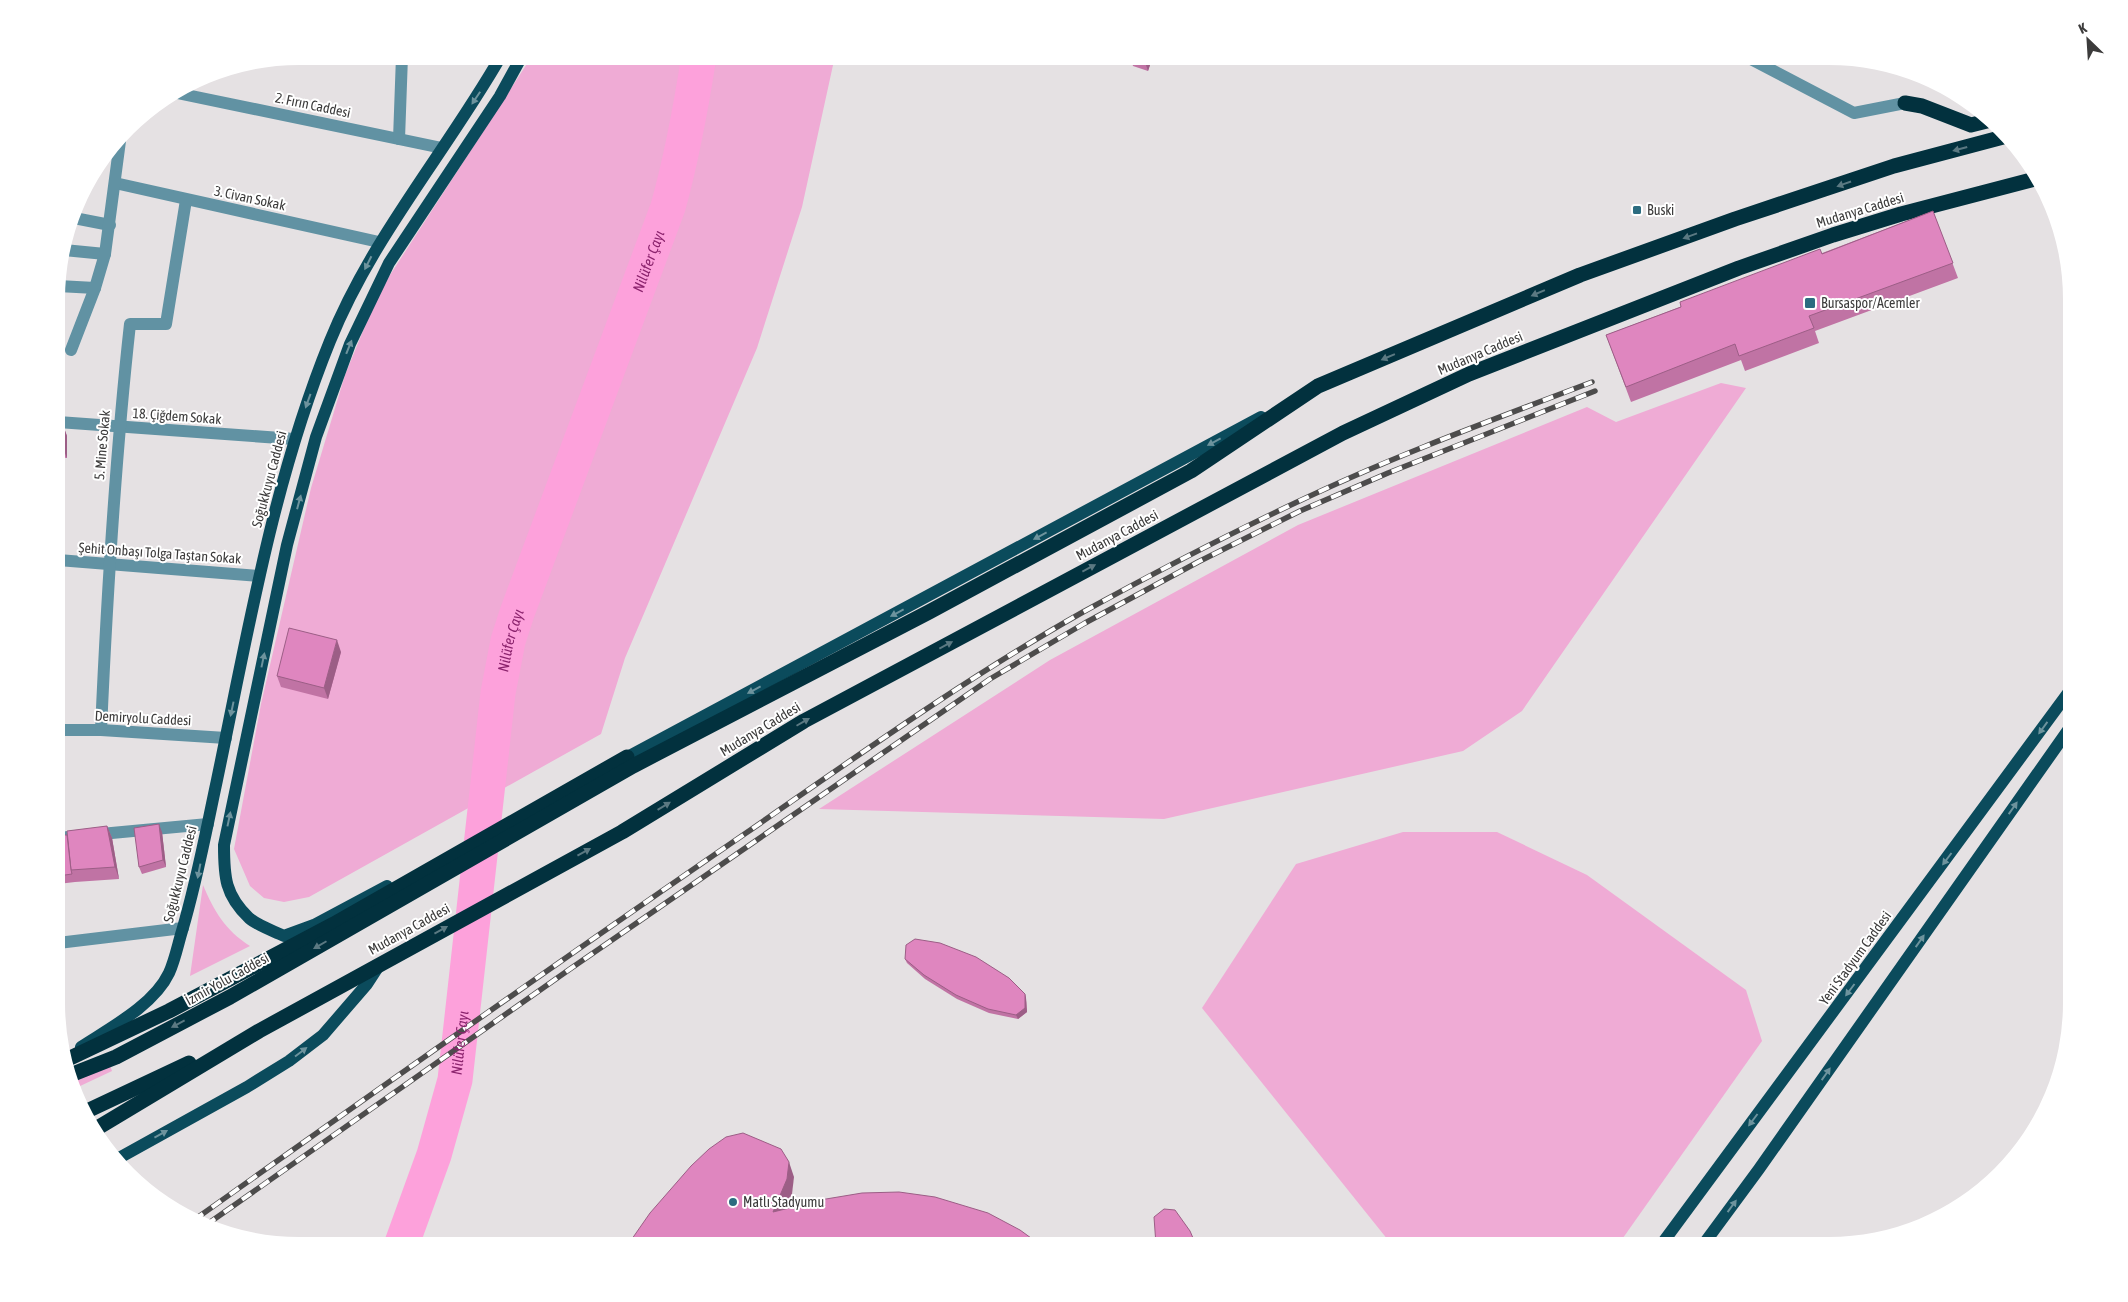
<svg xmlns="http://www.w3.org/2000/svg" width="2128" height="1302" font-family="'Asap Condensed',sans-serif">
  <style>
    .green { fill: #efabd5 }
    .lines { fill: none; stroke-linecap: round; stroke-linejoin: round }
    .river { stroke: #fda1db; stroke-width: 35 }
    .minor { stroke: #6192a3; stroke-width: 12 }
    .major { stroke: #0b4b5c; stroke-width: 12 }
    .highway { stroke: #02313e; stroke-width: 15 }
    .rail-casing { stroke: #4d4c4c; stroke-width: 5.5 }
    .rail { stroke: #fff; stroke-width: 4; stroke-dasharray: 11; stroke-linecap: butt }
    .wall { fill: #c073a4 }
    .shaded-wall { fill: #9c5e86 }
    .building { fill: #df86bf; stroke: #9c5e86 }
    .oneway { fill: #6d939d }
    .oneway2 { fill: #5b7982 }
    .poi-dot { fill: #2c6c80; stroke: #fff; stroke-width: 2 }
    .labels { text-anchor: middle; dominant-baseline: central; stroke-width: 4; stroke-linejoin: round; paint-order: stroke }
    .street-label { font-size: 14px; fill: #3c3b3b; stroke: #fff }
    .poi-label { font-size: 14px; fill: #3c3b3b; stroke: #fff; text-anchor: start }
    .water-label { font-size: 15px; font-style: italic; fill: #8b236d; stroke: #fff }
  </style>
  <rect width="100%" height="100%" fill="#e5e1e3"/>
  <!-- green -->
  <g class="green">
    <path d="M532,56h303l-33,151 -45,141 -132,310 -24,76 -292,163 -25,5 -20,-4 -14,-12 -16,-37 27,-145 50,-216 34,-113 34,-83z"/>
    <path d="M1721,383l25,5 -224,323 -59,40 -299,68 -345,-10 231,-149 248,-135 289,-118 29,15z"/>
    <path d="M1403,832h94l90,43 159,115 16,51 -144,204h-226l-190,-237 94,-144z"/>
    <path d="M203,885c11,26 22,45 47,61l-60,30z"/>
    <path d="M109,1063l3,8 -34,16 -4,-11z"/>
  </g>
  <g class="lines">
    <!-- river -->
    <path class="river" id="s1" d="M401,1246l33,-91 21,-75 43,-387 10,-52 9,-28 151,-406c14,-50 23,-100 31,-151"/>
    <!-- minor -->
    <g class="minor">
      <path d="M1745,56l109,57 51,-10"/>
      <path d="M177,93l265,55"/>
      <path d="M399,139l3,-83"/>
      <path d="M115,183l264,59"/>
      <path d="M74,218l36,7"/>
      <path d="M64,250l41,4"/>
      <path d="M58,286l37,2"/>
      <path d="M71,350l24,-62 10,-34 15,-113"/>
      <path d="M58,422l236,17"/>
      <path d="M58,560l201,16"/>
      <path d="M58,730h43l125,8"/>
      <path d="M101,730c6,-135 14,-270 29,-406h36l20,-124"/>
      <path d="M58,838l150,-14"/>
      <path d="M58,943l125,-15"/>
    </g>
    <!-- major -->
    <g class="major">
      <path d="M620,761l641,-344"/>
      <path d="M387,886l-73,39 -30,11c-10,-5 -26,-10 -35,-18 -24,-23 -25,-41 -25,-73l63,-300 29,-108 34,-93 39,-81 111,-167 22,-40"/>
      <path d="M81,1047c29,-19 73,-42 88,-74 6,-13 9,-29 13,-42 15,-50 24,-100 35,-151 31,-148 56,-299 113,-439 42,-104 116,-189 171,-285"/>
      <path d="M119,1158l128,-71 42,-26 34,-26 44,-51 13,-20"/>
      <path d="M1661,1245l410,-556"/>
      <path d="M1703,1245l56,-76 312,-443"/>
    </g>
    <!-- highway -->
    <g class="highway">
      <path d="M1905,103l17,3 49,19 20,-5"/>
      <path d="M68,1059l101,-48 165,-87 293,-167"/>
      <path d="M73,1074l43,-17 114,-60 403,-231 296,-154 262,-141 127,-85 262,-111 155,-56 159,-53 113,-30"/>
      <path d="M87,1111l102,-48"/>
      <path d="M94,1130l165,-99 363,-199 182,-111 539,-288 126,-59 270,-106 94,-33 68,-21 138,-36"/>
    </g>
    <defs>
      <g id="rail">
        <path d="M194,1220c183,-130 367,-260 552,-387 110,-76 220,-155 337,-221 69,-38 140,-75 212,-109 96,-46 197,-83 297,-121"/>
        <path d="M206,1225l364,-256 420,-290 95,-56 113,-61 102,-51 88,-38 207,-82"/>
      </g>
    </defs>
    <!-- rail casing -->
    <use href="#rail" class="rail-casing"/>
    <!-- rail -->
    <use href="#rail" class="rail"/>
  </g>
  <!-- wall -->
  <g class="wall">
    <path d="M1130,56h23l-5,15 -15,-5z"/>
    <path d="M1933,211l25,67 -143,53 4,12 -74,28 -4,-11 -110,42 -25,-67z"/>
    <path d="M58,428h6l3,8v22l-9,-1z"/>
    <path d="M341,652l-13,47 -47,-12 -4,-11z"/>
    <path d="M107,826l5,12 7,41 -44,3 -17,2v-49h9z"/>
    <path d="M162,832l4,35 -24,7 -3,-7z"/>
    <path d="M905,959l120,35 1,4 1,14 -9,7 -29,-6 -32,-14 -32,-20 -18,-16z"/>
  </g>
  <!-- shaded-wall -->
  <g class="shaded-wall">
    <path d="M1145,56h8l-5,15 -4,-12z"/>
    <path d="M64,428l3,8v22l-3,-7z"/>
    <path d="M337,640l4,12 -13,47 -4,-11z"/>
    <path d="M159,824l3,8 4,35 -3,-7z"/>
    <path d="M107,826l5,12 7,41 -4,-12z"/>
    <path d="M1025,994l1,4 1,14 -9,7 -2,-4z"/>
    <path d="M789,1162l5,15 -2,17 -13,33 -6,-15z"/>
  </g>
  <!-- building -->
  <g class="building">
    <path d="M1135,56h10l-1,3z"/>
    <path d="M1933,211l20,52 -144,53 5,12 -75,28 -4,-12 -109,43 -20,-52 75,-28 -1,-5 140,-53 2,5z"/>
    <path d="M58,428h6v23l-6,-1z"/>
    <path d="M289,628l48,12 -13,48 -47,-12z"/>
    <path d="M159,824l4,36 -24,7 -5,-39z"/>
    <path d="M107,826l8,41 -44,3 -4,-39z"/>
    <path d="M58,835h9l4,35 1,4 -14,2z"/>
    <path d="M915,939l25,4 36,14 33,21 16,16v14l-9,7 -28,-6 -32,-14 -32,-20 -19,-16 1,-14z"/>
    <path d="M743,1133l38,16 8,13 -2,17 -14,33 53,-13 36,-6 37,-1 36,5 53,16 32,17 22,16h-415l23,-33 41,-47 18,-17 17,-12z"/>
    <path d="M1164,1209l11,1 15,21 6,14h-40l-2,-28z"/>
  </g>
  <!-- one-way arrows -->
  <defs><path id="oneway-solid" d="M-6-.8H1V-3.2L6.5 0L1 3.2V.8H-6Z" transform="scale(1.25)"/></defs>
  <g class="oneway">
    <use href="#oneway-solid" transform="translate(476 98) rotate(124)"/>
    <use href="#oneway-solid" transform="translate(368 263) rotate(117)"/>
    <use href="#oneway-solid" transform="translate(349 347) rotate(-68)"/>
    <use href="#oneway-solid" transform="translate(308 401) rotate(110)"/>
    <use href="#oneway-solid" transform="translate(1214 442) rotate(152)"/>
    <use href="#oneway-solid" transform="translate(299 502) rotate(-75)"/>
    <use href="#oneway-solid" transform="translate(1040 536) rotate(152)"/>
    <use href="#oneway-solid" transform="translate(897 613) rotate(152)"/>
    <use href="#oneway-solid" transform="translate(263 660) rotate(-78)"/>
    <use href="#oneway-solid" transform="translate(754 690) rotate(152)"/>
    <use href="#oneway-solid" transform="translate(232 709) rotate(102)"/>
    <use href="#oneway-solid" transform="translate(2043 728) rotate(126)"/>
    <use href="#oneway-solid" transform="translate(2013 808) rotate(-55)"/>
    <use href="#oneway-solid" transform="translate(229 819) rotate(-78)"/>
    <use href="#oneway-solid" transform="translate(1947 859) rotate(127)"/>
    <use href="#oneway-solid" transform="translate(199 871) rotate(101)"/>
    <use href="#oneway-solid" transform="translate(1920 941) rotate(-55)"/>
    <use href="#oneway-solid" transform="translate(1850 990) rotate(127)"/>
    <use href="#oneway-solid" transform="translate(301 1052) rotate(-37)"/>
    <use href="#oneway-solid" transform="translate(1826 1074) rotate(-55)"/>
    <use href="#oneway-solid" transform="translate(1753 1120) rotate(127)"/>
    <use href="#oneway-solid" transform="translate(161 1134) rotate(-29)"/>
    <use href="#oneway-solid" transform="translate(1732 1206) rotate(-54)"/>
  </g>
  <g class="oneway2">
    <use href="#oneway-solid" transform="translate(1960 149) rotate(165)"/>
    <use href="#oneway-solid" transform="translate(1844 184) rotate(161)"/>
    <use href="#oneway-solid" transform="translate(1690 236) rotate(160)"/>
    <use href="#oneway-solid" transform="translate(1538 293) rotate(157)"/>
    <use href="#oneway-solid" transform="translate(1388 357) rotate(157)"/>
    <use href="#oneway-solid" transform="translate(1089 568) rotate(-28)"/>
    <use href="#oneway-solid" transform="translate(946 645) rotate(-28)"/>
    <use href="#oneway-solid" transform="translate(803 722) rotate(-30)"/>
    <use href="#oneway-solid" transform="translate(664 806) rotate(-31)"/>
    <use href="#oneway-solid" transform="translate(584 852) rotate(-29)"/>
    <use href="#oneway-solid" transform="translate(441 930) rotate(-29)"/>
    <use href="#oneway-solid" transform="translate(320 945) rotate(150)"/>
    <use href="#oneway-solid" transform="translate(178 1024) rotate(152)"/>
  </g>
  <!-- markers -->
  <g class="poi-dot">
    <rect x="1632" y="205" width="10" height="10" rx="2.5"/>
    <rect x="1804" y="297" width="12" height="12" rx="2.5"/>
    <circle cx="733" cy="1202" r="5"/>
  </g>
  <g class="labels">
    <!-- street labels -->
    <g class="street-label">
      <text transform="translate(313 105) rotate(12)">2. Fırın Caddesi</text>
      <text transform="translate(250 198) rotate(12)">3. Civan Sokak</text>
      <text transform="translate(1860 210) rotate(-17)">Mudanya Caddesi</text>
      <text transform="translate(1480 353) rotate(-23)">Mudanya Caddesi</text>
      <text transform="translate(177 416) rotate(4)">18. Çiğdem Sokak</text>
      <text transform="translate(102 445) rotate(-85)">5. Mine Sokak</text>
      <text transform="translate(269 479) rotate(-75)">Soğukkuyu Caddesi</text>
      <text transform="translate(1117 535) rotate(-28)">Mudanya Caddesi</text>
      <text transform="translate(160 553) rotate(4)">Şehit Onbaşı Tolga Taştan Sokak</text>
      <text transform="translate(143 718) rotate(3)">Demiryolu Caddesi</text>
      <text transform="translate(760 729) rotate(-31)">Mudanya Caddesi</text>
      <text transform="translate(180 874) rotate(-76)">Soğukkuyu Caddesi</text>
      <text transform="translate(409 929) rotate(-29)">Mudanya Caddesi</text>
      <text transform="translate(1855 958) rotate(-54)">Yeni Stadyum Caddesi</text>
      <text transform="translate(227 979) rotate(-29)">İzmir Yolu Caddesi</text>
    </g>
    <!-- poi labels -->
    <g class="poi-label">
      <text x="1647" y="210">Buski</text>
      <text x="1821" y="303">Bursaspor/Acemler</text>
      <text x="743" y="1202">Matlı Stadyumu</text>
    </g>
    <!-- water labels -->
    <g class="water-label">
      <text stroke="none"><textPath href="#s1" startOffset="1022">Nilüfer Çayı</textPath></text>
      <text stroke="none"><textPath href="#s1" startOffset="618">Nilüfer Çayı</textPath></text>
      <text stroke="none"><textPath href="#s1" startOffset="212">Nilüfer Çayı</textPath></text>
    </g>
  </g>
  <!-- crop -->
  <path d="M0 0H2128V1302H0ZM299 65H1829A234 234 0 0 1 2063 299V1003A234 234 0 0 1 1829 1237H299A234 234 0 0 1 65 1003V299A234 234 0 0 1 299 65Z" fill="#fff" fill-rule="evenodd"/>
  <!-- north arrow -->
  <g transform="translate(2088 40) rotate(335)" stroke="#ffffff" stroke-width="4" paint-order="stroke">
  <path d="M0-4L9 19L0 12L-9 19Z" fill="#3c3b3b"/>
  <text y="-8" font-size="14" font-weight="bold" text-anchor="middle" fill="#3c3b3b">K</text>
  </g>
</svg>
